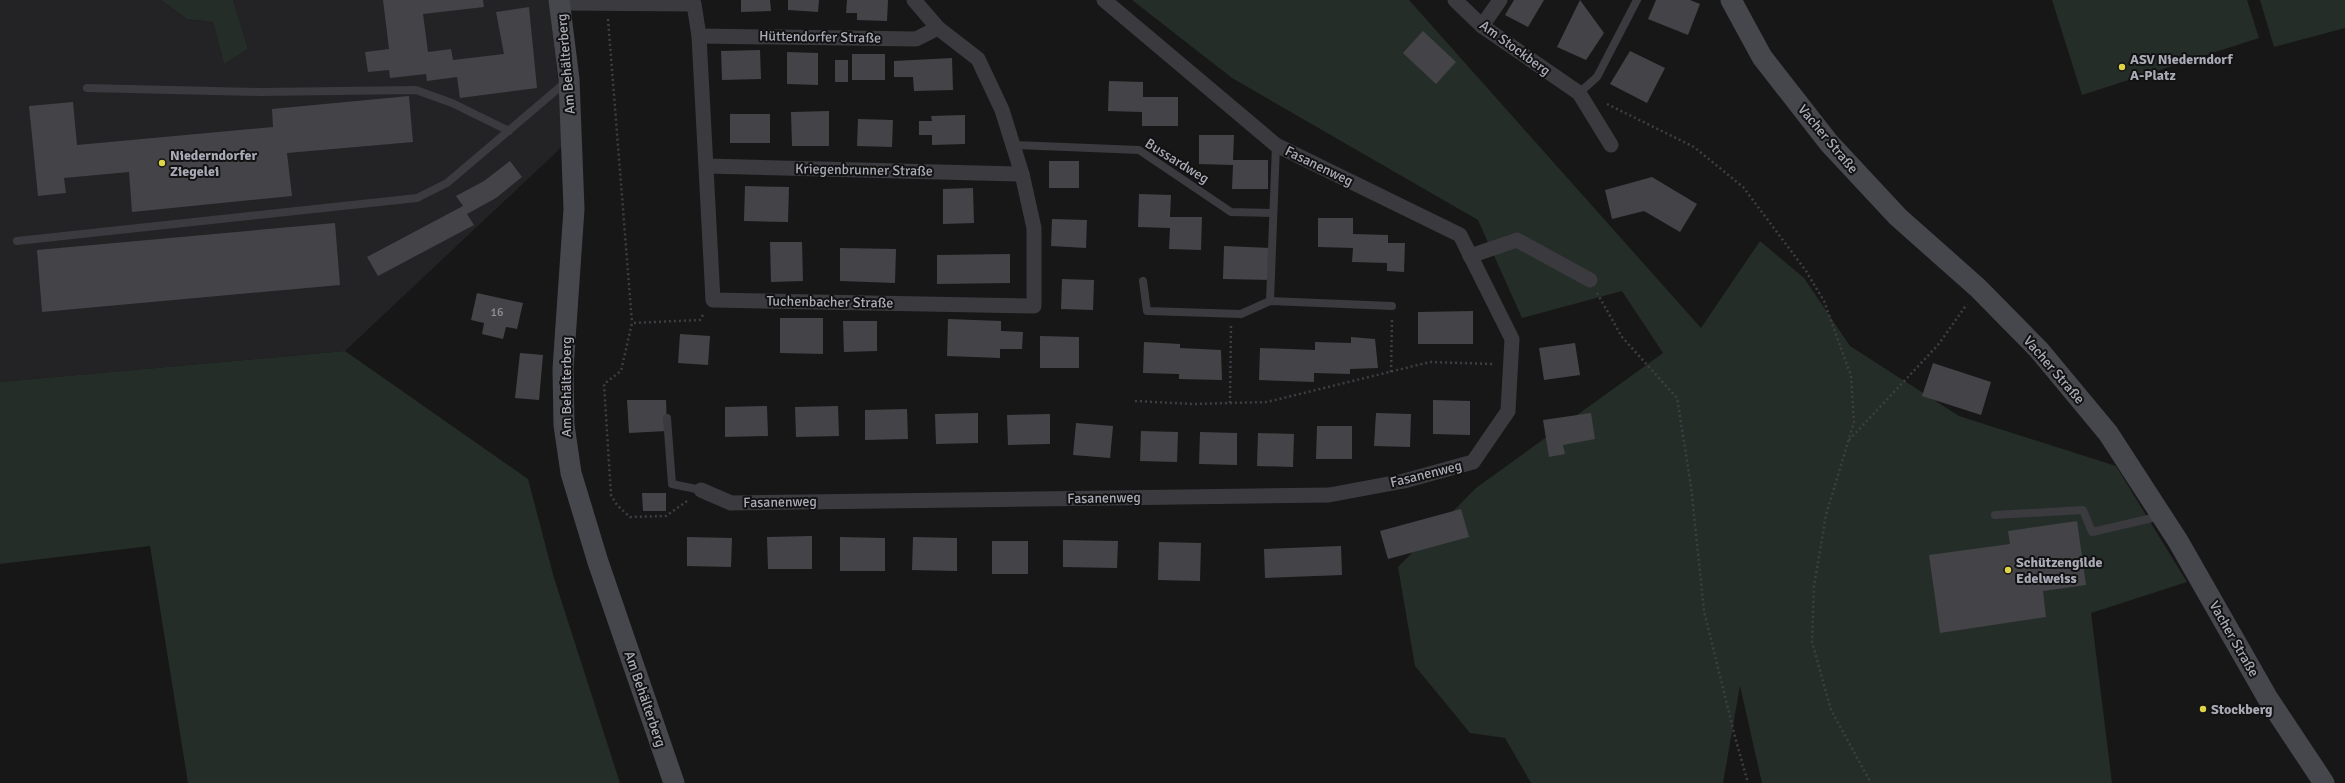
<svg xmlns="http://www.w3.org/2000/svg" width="2345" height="783" font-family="Signika,sans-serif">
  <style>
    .built { fill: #232325 }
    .green { fill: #252d28 }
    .building { fill: #444448 }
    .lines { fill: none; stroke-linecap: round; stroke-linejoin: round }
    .path { stroke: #3e3e44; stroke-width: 2.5; stroke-dasharray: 2 3; stroke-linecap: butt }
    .lane { stroke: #3a3a3f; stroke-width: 8 }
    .street { stroke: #3a3a3f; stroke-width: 15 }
    .secondary { stroke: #46464d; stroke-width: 21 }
    .poi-dot { fill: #dfd347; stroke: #121213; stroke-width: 1.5 }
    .labels { text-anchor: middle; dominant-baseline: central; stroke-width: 4; stroke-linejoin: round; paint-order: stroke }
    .number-label { font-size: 12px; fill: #90919b }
    .street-label { font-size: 14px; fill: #aaabb7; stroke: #121213 }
    .poi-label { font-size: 14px; font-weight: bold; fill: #aaabb7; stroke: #121213; text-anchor: start }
  </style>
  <rect width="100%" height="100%" fill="#171718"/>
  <!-- built -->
  <path class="built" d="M0,0h161l26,19 26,3 11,42 24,-15 -15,-49h316l16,144 -220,207 -345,31z"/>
  <!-- green -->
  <g class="green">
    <path d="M161,0h72l15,49 -24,15 -11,-42 -26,-3z"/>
    <path d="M1132,0h277l292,328 59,-87 44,37 46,68 109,70 157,50 71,116 -96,31 21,170h-350l-22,-97 -17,97h-192l-26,-45 -35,-5 -55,-67 -17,-99 78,-79 187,-135 -41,-62 -100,27 -44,-98 -246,-142z"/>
    <path d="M2052,0h195l12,38 -177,57z"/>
    <path d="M2260,0h85v28l-71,19z"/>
    <path d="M345,351l183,128 26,99 66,205h-432l-38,-237 -150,18v-182z"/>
  </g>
  <!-- building -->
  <g class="building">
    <path d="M383,0h100l1,7 -61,7 5,38 23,-3 2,11 51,-6 -8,-42 33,-5 8,81 -77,10 -3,-21 -30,4 -1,-7 -36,4 -1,-8 -21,2 -3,-20 24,-3z"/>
    <path d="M741,0h29l1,11 -30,1z"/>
    <path d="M788,0h31l-1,12 -30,-2z"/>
    <path d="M847,0h41l-1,21 -30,-1v-7h-11z"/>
    <path d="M1514,0h30l-16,27 -23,-12z"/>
    <path d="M1580,0l24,33 -18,27 -29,-13z"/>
    <path d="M1656,0h34l10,4 -12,31 -40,-16z"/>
    <path d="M1423,31l33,31 -20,22 -33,-31z"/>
    <path d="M760,50l1,29 -39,1 -1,-29z"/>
    <path d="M1630,51l35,17 -18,35 -37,-19z"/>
    <path d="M787,52l31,1v32l-31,-1z"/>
    <rect x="852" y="54" width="33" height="26"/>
    <path d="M952,58l1,32 -39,1 -1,-14h-19v-16z"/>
    <rect x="835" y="60" width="13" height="22"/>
    <path d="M1109,81l34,1v15h35v29h-36v-14l-34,-1z"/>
    <path d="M409,96l4,46 -126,11 5,43 -160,16 -3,-40 -65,6 2,15 -28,3 -9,-90 44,-4 4,43 196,-18 -1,-18z"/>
    <path d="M829,111v35h-37l-1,-34z"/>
    <rect x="730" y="114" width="40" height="29"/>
    <path d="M965,115v29l-33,1v-10h-13v-14h13l-1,-5z"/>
    <path d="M858,119l35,1 -1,27 -35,-1z"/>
    <path d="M1199,135h35l-1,25h35v29h-36l1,-24 -34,-1z"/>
    <path d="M510,161l12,16 -26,21 -29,16 7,11 -96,51 -11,-19 96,-51 -7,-10 28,-15z"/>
    <rect x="1049" y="161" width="30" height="27"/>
    <path d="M1652,177l45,27 -17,28 -36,-21 -32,8 -7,-29z"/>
    <path d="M745,186l44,1 -1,35 -44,-1z"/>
    <path d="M973,188l1,35 -31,1v-35z"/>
    <path d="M1139,194l32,1 -1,22h32l-1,33 -32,-1 1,-21 -32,-1z"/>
    <path d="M1318,218h35v16l35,1v8h17l-1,29 -17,-1v-8l-35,-1 1,-14 -35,-1z"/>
    <path d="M1052,219l35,1 -1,28 -35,-2z"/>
    <path d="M335,223l5,62 -298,27 -5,-62z"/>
    <path d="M770,242h32l1,39 -32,1z"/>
    <path d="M1224,246l47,2v32l-48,-1z"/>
    <path d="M840,248l56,1 -1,34 -55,-2z"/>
    <path d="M1010,254v29l-73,1v-29z"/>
    <path d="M1062,279l32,1 -1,30 -32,-1z"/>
    <path d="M477,293l46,10 -6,26 -11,-2 -3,12 -21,-5 2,-11 -13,-3z"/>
    <path d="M1473,311v33h-55v-32z"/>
    <path d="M780,318h43v36l-43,-1z"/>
    <path d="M948,319l53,2v10l22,1 -1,17h-22v9l-53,-2z"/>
    <path d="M843,321h34v30l-33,1z"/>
    <path d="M680,334l30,2 -2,29 -30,-2z"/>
    <path d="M1040,336l39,1v31h-39z"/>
    <path d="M1351,337l24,2 3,29 -28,1v5l-36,-1v9l-55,-2 1,-32 55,2v-8l36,1z"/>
    <path d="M1144,342l36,2v4l41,2 1,30 -43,-1v-5l-36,-1z"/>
    <path d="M1575,343l5,32 -36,5 -5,-32z"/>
    <path d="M520,353l23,2 -4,45 -24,-2z"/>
    <path d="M1933,363l58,19 -10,33 -59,-19z"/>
    <path d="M627,400h39l1,31 -38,2z"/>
    <path d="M1433,400l37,1v34l-37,-1z"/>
    <path d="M767,406l1,30 -43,1v-30z"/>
    <path d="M838,406l1,30 -43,1 -1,-30z"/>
    <path d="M907,409l1,30 -43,1v-30z"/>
    <path d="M978,413v30l-42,1 -1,-30z"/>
    <path d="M1376,413l35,1 -1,33 -36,-1z"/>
    <path d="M1591,413l4,26 -32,6 2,9 -16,3 -6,-37z"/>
    <path d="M1050,414v30l-42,1 -1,-30z"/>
    <path d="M1076,423l37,3 -3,32 -37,-3z"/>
    <path d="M1317,426h35v33h-36z"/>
    <path d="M1141,431l37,1 -1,30 -37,-1z"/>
    <path d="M1200,432l37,1v32l-38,-1z"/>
    <path d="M1258,433l36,1 -1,33 -36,-1z"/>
    <path d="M642,493h24v18h-23z"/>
    <path d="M1461,509l8,28 -81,22 -8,-28z"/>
    <path d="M2077,521l9,64 -43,6 3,26 -106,16 -11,-78 81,-11 -2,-13z"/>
    <path d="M812,536v33h-44l-1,-32z"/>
    <path d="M687,537l45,1 -1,29 -44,-1z"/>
    <path d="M840,537l45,1v33h-45z"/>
    <path d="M913,537l44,1v33l-45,-1z"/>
    <path d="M1063,540l55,1 -1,27 -54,-1z"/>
    <rect x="992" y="541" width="36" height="33"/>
    <path d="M1159,542l42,1 -1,38 -42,-1z"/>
    <path d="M1341,546l1,29 -77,3 -1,-29z"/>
  </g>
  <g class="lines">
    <!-- path -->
    <g class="path">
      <path d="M608,19l24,304"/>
      <path d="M1607,104l87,43 49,40 63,84 18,30 27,75 3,46 -28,93 -12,71 -2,56 19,68 40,73"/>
      <path d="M1597,293l25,44 55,61 14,88 13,125 31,126 13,46"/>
      <path d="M1391,372l1,-54"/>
      <path d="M1135,401l58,3 74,-2 163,-40 64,2"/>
      <path d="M1230,403l1,-77"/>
      <path d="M1849,440l89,-95 29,-41"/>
      <path d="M687,501l-21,15 -36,1 -13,-12 -6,-10 -7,-111 17,-13 11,-48 68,-3 4,-7"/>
    </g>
    <!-- lane -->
    <g class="lane">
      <path d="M87,88l174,4 155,-2 36,13 57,28"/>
      <path d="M1579,93l18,-16 40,-77"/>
      <path d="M1013,145l126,5 92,62 42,1"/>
      <path d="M17,241l400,-43 30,-15 120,-102"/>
      <path d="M1143,281l4,30 94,3 29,-13 122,5"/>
      <path d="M1270,301l6,-156"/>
      <path d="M667,418l5,66 29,6"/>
      <path d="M1995,515l88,-5 9,22 69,-16"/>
    </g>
    <!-- street -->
    <g class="street">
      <path d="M1455,0l27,26 97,67 32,52"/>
      <path d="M560,3l134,1 5,32 14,264 321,6v-78l-12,-54 -20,-64 -24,-51 -40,-31 -24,-28"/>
      <path d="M1482,26l18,-26"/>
      <path d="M699,36l217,3 22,-11"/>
      <path d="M707,166l315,8"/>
      <path d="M1470,256l47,-16 73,40"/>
      <path d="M701,490l30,13 598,-8 75,-14 69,-19 35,-51 4,-72 -52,-104 -184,-90 -172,-145"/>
    </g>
    <!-- secondary -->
    <g class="secondary">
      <path d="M559,0l10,79 5,130 -11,160 1,56 7,48 27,89 76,221"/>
      <path d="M1731,0l31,57 67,86 69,74 80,71 61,62 69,83 70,108 89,156 57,86"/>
    </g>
  </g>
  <!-- markers -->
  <g class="poi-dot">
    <circle cx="2122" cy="67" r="4"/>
    <circle cx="162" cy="163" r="4"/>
    <circle cx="2008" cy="570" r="4"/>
    <circle cx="2203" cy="709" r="4"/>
  </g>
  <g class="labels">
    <!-- number labels -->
    <g class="number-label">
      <text x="497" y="312">16</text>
    </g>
    <!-- street labels -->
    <g class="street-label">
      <text transform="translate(820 37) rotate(1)">Hüttendorfer Straße</text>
      <text transform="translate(1515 48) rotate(36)">Am Stockberg</text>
      <text transform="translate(566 64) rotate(-95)">Am Behälterberg</text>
      <text transform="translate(1828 139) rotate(50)">Vacher Straße</text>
      <text transform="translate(1177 161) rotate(32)">Bussardweg</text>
      <text transform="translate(1319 166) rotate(26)">Fasanenweg</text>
      <text transform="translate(864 170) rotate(1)">Kriegenbrunner Straße</text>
      <text transform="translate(830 302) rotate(1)">Tuchenbacher Straße</text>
      <text transform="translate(2054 370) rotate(49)">Vacher Straße</text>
      <text transform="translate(566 387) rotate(-90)">Am Behälterberg</text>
      <text transform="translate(1426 474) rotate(-14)">Fasanenweg</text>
      <text transform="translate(1104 498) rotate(-1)">Fasanenweg</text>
      <text transform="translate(780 502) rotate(-1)">Fasanenweg</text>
      <text transform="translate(2234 639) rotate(60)">Vacher Straße</text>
      <text transform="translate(645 699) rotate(71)">Am Behälterberg</text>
    </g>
    <!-- poi labels -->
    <g class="poi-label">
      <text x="2130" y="59">ASV Niederndorf<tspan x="2130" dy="16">A-Platz</tspan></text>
      <text x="170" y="155">Niederndorfer<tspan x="170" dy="16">Ziegelei</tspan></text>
      <text x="2016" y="562">Schützengilde<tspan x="2016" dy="16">Edelweiss</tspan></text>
      <text x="2211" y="709">Stockberg</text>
    </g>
  </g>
</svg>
